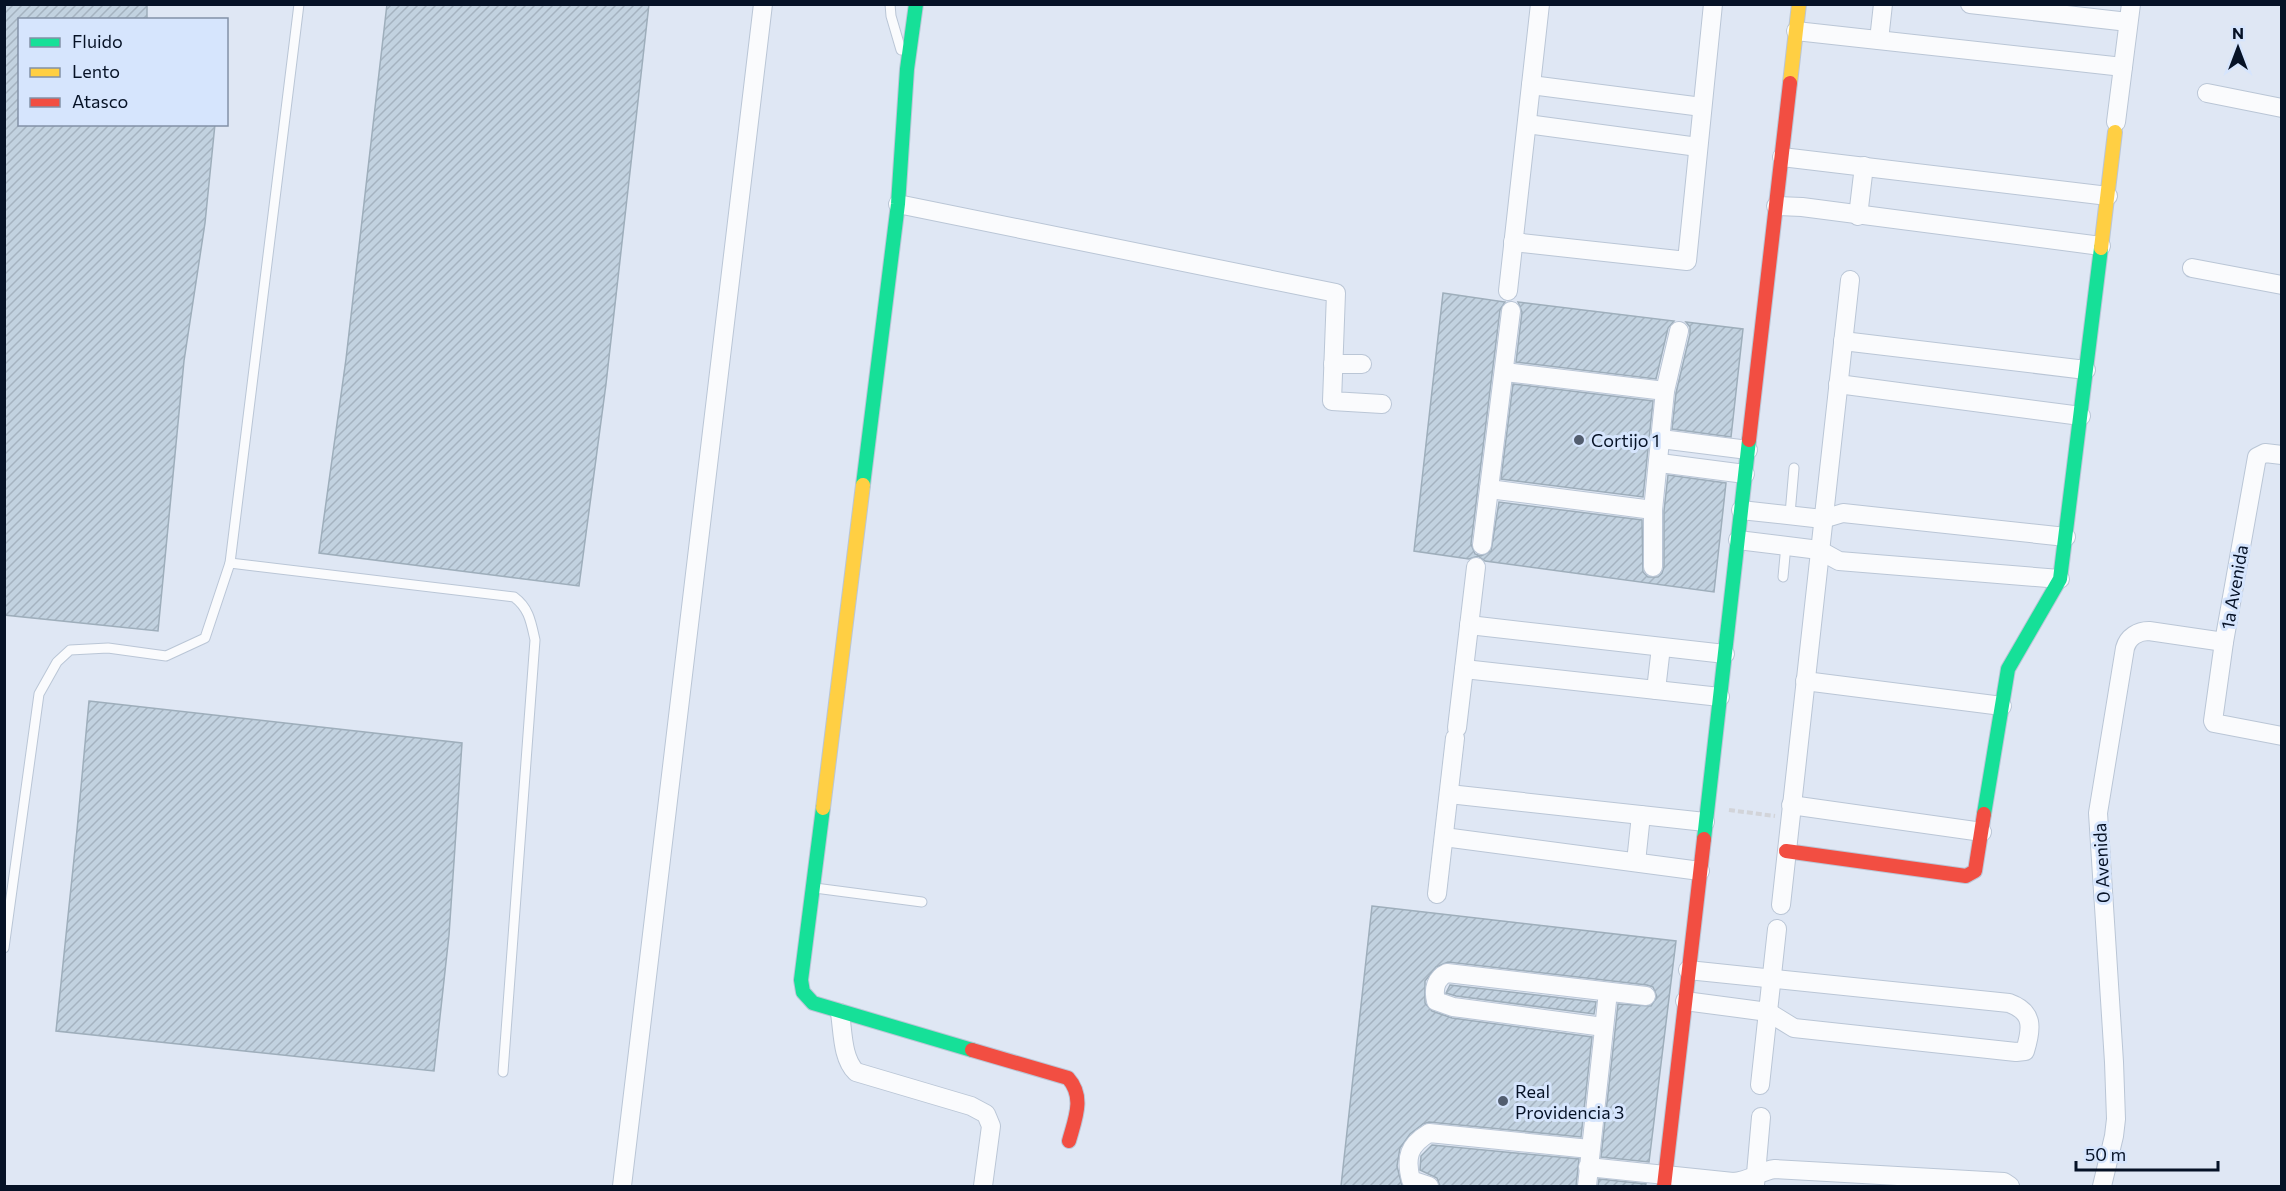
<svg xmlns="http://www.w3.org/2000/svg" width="2286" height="1191" font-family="Commissioner,sans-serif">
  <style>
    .building { fill: url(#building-hatch); stroke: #9eaebb; stroke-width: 1.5 }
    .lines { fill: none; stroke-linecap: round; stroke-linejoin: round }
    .lane-casing { stroke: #bac6d6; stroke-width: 11 }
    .street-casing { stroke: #bac6d6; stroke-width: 20 }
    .fast-casing { stroke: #bac6d6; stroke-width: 16 }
    .slow-casing { stroke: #bac6d6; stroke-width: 16 }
    .jam-casing { stroke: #bac6d6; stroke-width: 16 }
    .path { stroke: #d2d4d9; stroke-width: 4; stroke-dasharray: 6 3; stroke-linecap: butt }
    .lane { stroke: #fafbfd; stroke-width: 9 }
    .street { stroke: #fafbfd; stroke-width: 18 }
    .fast { stroke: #16e098; stroke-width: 14 }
    .slow { stroke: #ffcf43; stroke-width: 14 }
    .jam { stroke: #f24e42; stroke-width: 14 }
    .poi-dot { fill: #525d6e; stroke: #d6e5fd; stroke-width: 2 }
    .labels { text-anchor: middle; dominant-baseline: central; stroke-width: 6; stroke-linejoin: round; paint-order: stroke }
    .poi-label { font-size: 18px; fill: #061226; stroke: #d6e5fd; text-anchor: start }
    .street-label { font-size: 18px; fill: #061226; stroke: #d6e5fd }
  </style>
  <defs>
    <pattern id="building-hatch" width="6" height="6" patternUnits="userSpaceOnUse" patternTransform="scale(1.5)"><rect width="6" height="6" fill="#c2d2e0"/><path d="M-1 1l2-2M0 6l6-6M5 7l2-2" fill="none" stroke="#a5b3c0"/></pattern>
  </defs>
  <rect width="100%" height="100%" fill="#dfe7f4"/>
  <!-- building -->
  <g class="building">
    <path d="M4,4h143v16h-127v104h195l-10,99 -21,138 -26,270 -154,-16z"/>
    <path d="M387,4h262l-43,380 -27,202 -260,-33 27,-194z"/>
    <path d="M1443,293l62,9 -5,8 -29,234 4,10 6,2 10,-5 8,-49 143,18 1,52 5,5h10l4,-4 2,-6v-56l4,-36 58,8 -12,109 -229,-31 -7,-5 -9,3 -55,-8z"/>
    <path d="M1518,302l156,19 -6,7 -12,51 -140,-17 6,-50z"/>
    <path d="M1686,322l57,7 -12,108 -59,-8 4,-36 14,-59v-7z"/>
    <path d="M1513,384l140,17 -10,96 -142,-18z"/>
    <path d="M89,701l373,42 -13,192 -15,136 -378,-40 21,-201z"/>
    <path d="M1372,906l304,35 -27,221 -48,-5 17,-153 33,2 6,-9 -4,-10 -6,-2 -199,-23 -12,5 -11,14v22l7,8 20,7 140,19 -11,100 -152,-15 -6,2 -13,10 -10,14 -3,18 5,20h-61z"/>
    <path d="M1450,985l146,17 -2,12 -138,-18 -10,-3z"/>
    <path d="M1432,1145l147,14 -3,27h-136l-3,-8 -17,-8 1,-14z"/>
    <path d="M1599,1179l47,5 -1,2h-47z"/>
  </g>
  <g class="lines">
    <defs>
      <g id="lane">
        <path d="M890,4l1,12 10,34"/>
        <path d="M1790,514l4,-46"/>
        <path d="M230,563l284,34c15,11 17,25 21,43l-32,432"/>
        <path d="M1783,577l3,-32"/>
        <path d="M815,888l107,14"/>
        <path d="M4,948l35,-254 18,-32 13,-12 38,-2 58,8 39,-18 25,-75 69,-559"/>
      </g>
      <g id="street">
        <path d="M1970,4l158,18"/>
        <path d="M1796,31l327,36"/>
        <path d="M1879,40l4,-36"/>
        <path d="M1531,85l171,22"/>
        <path d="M2207,93l75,15"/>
        <path d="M2116,122l15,-118"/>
        <path d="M1527,124l171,23"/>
        <path d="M1782,157l326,39"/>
        <path d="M898,204l438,89 -4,108 50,3"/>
        <path d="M1776,206l26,1 299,39"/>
        <path d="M1858,216l6,-50"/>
        <path d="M1513,242l174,19 26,-257"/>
        <path d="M2192,268l90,17"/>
        <path d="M1508,291l32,-287"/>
        <path d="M1843,341l243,29"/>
        <path d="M1333,364h29"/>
        <path d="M1505,372l160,19"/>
        <path d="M1838,384l243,32"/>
        <path d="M1661,439l87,11"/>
        <path d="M2282,455l-17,-2 -8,4 -33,185 -11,79 1,2 68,13"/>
        <path d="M1660,463l85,11"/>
        <path d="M1489,489l164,21"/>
        <path d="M1741,510l82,9 20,-6 223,24"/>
        <path d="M1738,540l81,10 20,11 221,18"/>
        <path d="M1482,545l29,-234"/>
        <path d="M1653,567v-57l12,-119 14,-60"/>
        <path d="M1469,625l256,29"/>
        <path d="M1464,669l256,28"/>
        <path d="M1805,681l197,25"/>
        <path d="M1656,690l5,-43"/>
        <path d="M1457,728l19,-161"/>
        <path d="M1449,794l256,28"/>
        <path d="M1791,805l191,27"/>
        <path d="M1444,837l256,34"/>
        <path d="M1636,862l5,-47"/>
        <path d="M1437,894l18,-156"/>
        <path d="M1781,905l69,-625"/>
        <path d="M1685,1001l83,11 26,16 222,24 9,-1c7,-23 9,-39 -16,-48l-321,-33"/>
        <path d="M840,1013c3,19 2,45 16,59l115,34 15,8 5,12 -8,60"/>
        <path d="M1604,1027l-151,-20 -17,-6c-3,-12 0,-23 11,-28l199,23"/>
        <path d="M1760,1085l17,-156"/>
        <path d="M1588,1167l145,15c18,-1 26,-11 42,-13l229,13 6,4"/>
        <path d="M1755,1185l6,-68"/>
        <path d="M622,1186l141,-1182"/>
        <path d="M1429,1186l-18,-6c-6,-23 -2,-35 18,-47l161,16"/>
        <path d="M1587,1186l21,-194"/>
        <path d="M2102,1186l12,-50 2,-17 -2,-57 -16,-249 27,-165c3,-11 13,-17 24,-17l75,11"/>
      </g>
      <g id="fast">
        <path d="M863,485l35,-281 9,-135 9,-65"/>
        <path d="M823,808l-22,172 2,12 10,11 159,47"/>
        <path d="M1984,814l24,-145 52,-90 41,-331"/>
        <path d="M1704,839l45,-399"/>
      </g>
      <g id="slow">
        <path d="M1790,83l9,-79"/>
        <path d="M2101,248l14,-116"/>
        <path d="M823,808l40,-323"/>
      </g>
      <g id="jam">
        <path d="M1749,440l41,-357"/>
        <path d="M1786,851l180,25 9,-5 9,-57"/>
        <path d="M972,1050l96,28c17,19 7,41 1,63"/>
        <path d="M1664,1186l40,-347"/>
      </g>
    </defs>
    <!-- lane casing -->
    <use href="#lane" class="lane-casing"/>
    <!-- street casing -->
    <use href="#street" class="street-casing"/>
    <!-- fast casing -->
    <use href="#fast" class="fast-casing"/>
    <!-- slow casing -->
    <use href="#slow" class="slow-casing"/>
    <!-- jam casing -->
    <use href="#jam" class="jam-casing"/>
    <!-- path -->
    <path class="path" d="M1729,810l46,6"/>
    <!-- lane -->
    <use href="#lane" class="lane"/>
    <!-- street -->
    <use href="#street" class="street"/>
    <!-- fast -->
    <use href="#fast" class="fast"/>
    <!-- slow -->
    <use href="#slow" class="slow"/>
    <!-- jam -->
    <use href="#jam" class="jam"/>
  </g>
  <!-- markers -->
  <g class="poi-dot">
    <circle cx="1579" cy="440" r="6"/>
    <circle cx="1503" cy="1101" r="6"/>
  </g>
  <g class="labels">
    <!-- poi labels -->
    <g class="poi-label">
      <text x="1591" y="440">Cortijo 1</text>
      <text x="1515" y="1091">Real<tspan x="1515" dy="21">Providencia 3</tspan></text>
    </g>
    <!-- street labels -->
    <g class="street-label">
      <text transform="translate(2234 587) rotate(-80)">1a Avenida</text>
      <text transform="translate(2101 863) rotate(-93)">0 Avenida</text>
    </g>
  </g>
  <!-- border -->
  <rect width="2286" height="1191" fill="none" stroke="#061226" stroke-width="12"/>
  <!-- legend -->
  <rect x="18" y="18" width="210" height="108" fill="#d6e5fd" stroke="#8391a7" stroke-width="1.5"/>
  <rect x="30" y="38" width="30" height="9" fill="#16e098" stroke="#8391a7" stroke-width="1.5"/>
  <text x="72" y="48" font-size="18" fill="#061226">Fluido</text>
  <rect x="30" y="68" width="30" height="9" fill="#ffcf43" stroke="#8391a7" stroke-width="1.5"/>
  <text x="72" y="78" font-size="18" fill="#061226">Lento</text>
  <rect x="30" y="98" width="30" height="9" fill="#f24e42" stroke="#8391a7" stroke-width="1.5"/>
  <text x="72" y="108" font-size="18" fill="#061226">Atasco</text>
  <!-- north arrow -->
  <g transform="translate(2238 48)" stroke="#d6e5fd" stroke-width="4.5" paint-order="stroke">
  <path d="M0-4.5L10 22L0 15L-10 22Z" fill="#061226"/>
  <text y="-9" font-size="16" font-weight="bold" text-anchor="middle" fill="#061226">N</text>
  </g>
  <!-- scale -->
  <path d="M2076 1161v9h142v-9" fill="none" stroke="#061226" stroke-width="3"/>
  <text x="2085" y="1161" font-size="18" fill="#061226" stroke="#d6e5fd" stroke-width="4.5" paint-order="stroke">50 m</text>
</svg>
